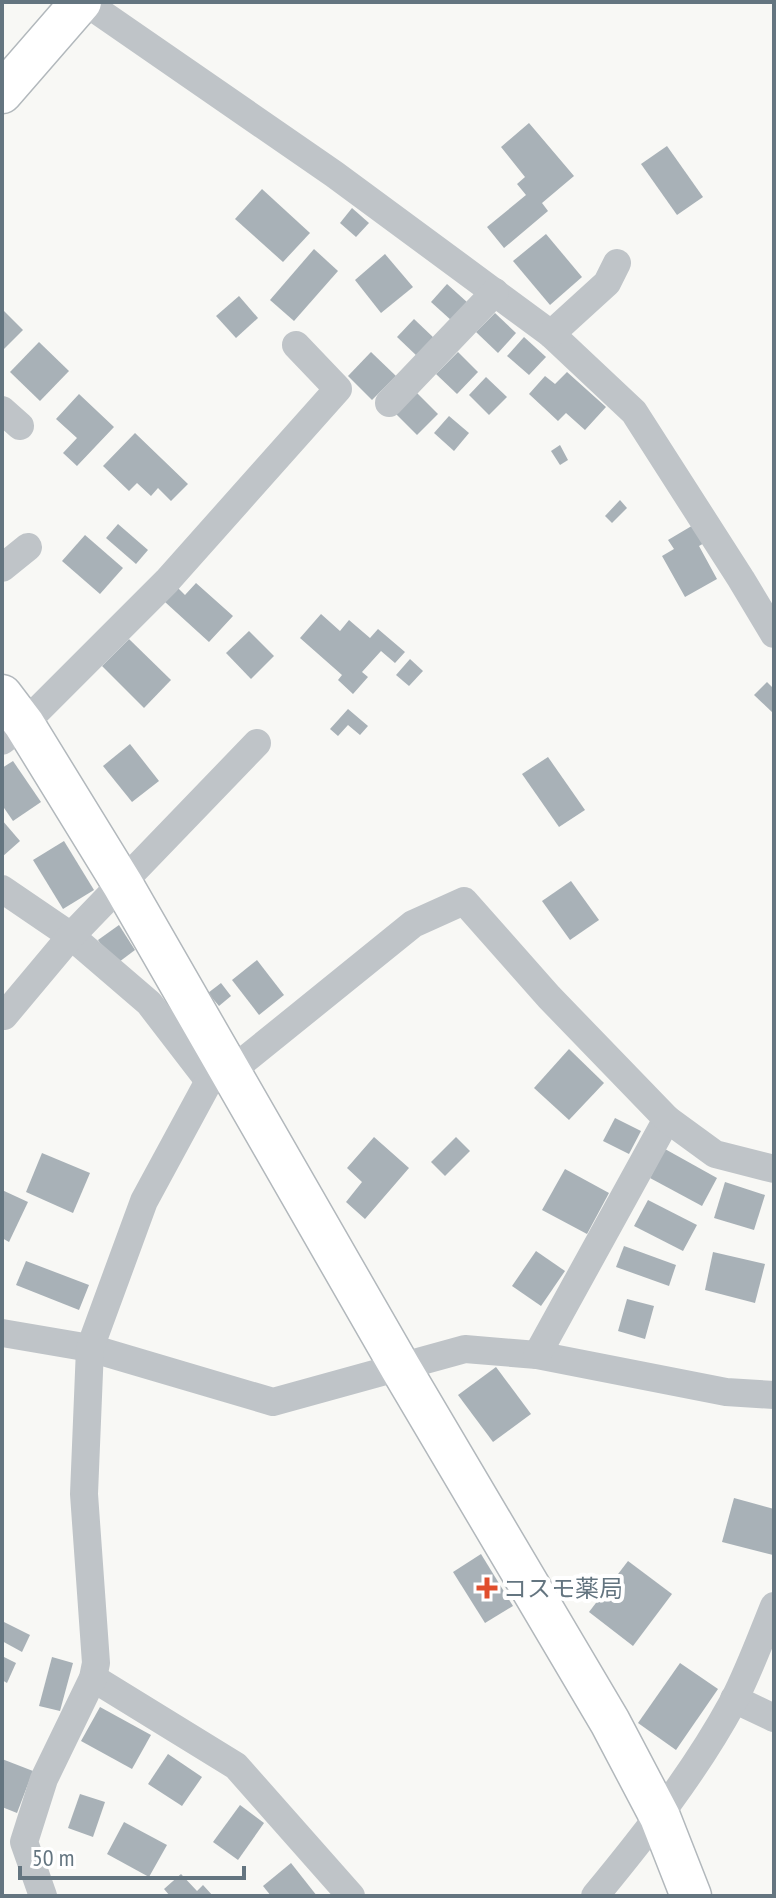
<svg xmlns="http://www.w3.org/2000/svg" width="776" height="1898" font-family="'PT Sans Narrow','Noto Sans JP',sans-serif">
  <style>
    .building { fill: #a8b1b7 }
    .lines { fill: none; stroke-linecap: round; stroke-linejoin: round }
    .secondary-casing { stroke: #b2b8bc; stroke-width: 43 }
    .street { stroke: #bfc4c8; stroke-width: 28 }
    .secondary { stroke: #fff; stroke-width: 40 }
    .poi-dot { fill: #e04e2d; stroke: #fff; stroke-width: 3 }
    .labels { text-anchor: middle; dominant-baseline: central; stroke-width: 8; stroke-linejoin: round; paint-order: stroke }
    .poi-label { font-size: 24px; fill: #647580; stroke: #fff; text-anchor: start }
  </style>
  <rect width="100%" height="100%" fill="#f8f8f5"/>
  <!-- building -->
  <g class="building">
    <path d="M529,123l45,53 -32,27 6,8 -44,37 -17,-21 39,-32 -9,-11 8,-7 -24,-30z"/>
    <path d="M667,146l36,51 -26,18 -36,-51z"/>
    <path d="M262,189l48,44 -27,29 -48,-43z"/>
    <path d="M352,208l17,15 -13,14 -16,-14z"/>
    <path d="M546,234l36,43 -32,28 -37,-44z"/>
    <path d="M314,249l24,22 -44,50 -24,-21z"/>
    <path d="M385,254l28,33 -32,26 -26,-33z"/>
    <path d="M447,284l21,19 -16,18 -21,-19z"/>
    <path d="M239,296l19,22 -22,20 -20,-22z"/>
    <path d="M2,309l21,21 -21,21z"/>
    <path d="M495,313l21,20 -18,20 -22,-21z"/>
    <path d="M414,319l21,20 -17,18 -21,-20z"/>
    <path d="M524,337l22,20 -17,18 -22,-19z"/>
    <path d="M39,342l30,29 -29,30 -30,-29z"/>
    <path d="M371,352l25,24 -24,24 -24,-24z"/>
    <path d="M458,352l20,20 -21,22 -21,-20z"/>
    <path d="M567,372l39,35 -21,23 -19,-17 -8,8 -29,-27 16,-18 10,8z"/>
    <path d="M486,377l21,20 -18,18 -20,-20z"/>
    <path d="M417,393l21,21 -21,21 -21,-21z"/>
    <path d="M79,394l35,33 -37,39 -14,-13 14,-15 -21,-19z"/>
    <path d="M449,416l20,17 -15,18 -20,-18z"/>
    <path d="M135,433l53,51 -17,17 -13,-13 -7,8 -14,-13 -8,8 -26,-25z"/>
    <path d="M560,445l8,15 -8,5 -9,-14z"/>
    <path d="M620,500l7,8 -15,15 -7,-7z"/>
    <path d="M118,524l30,26 -12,14 -30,-26z"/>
    <path d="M695,524l11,18 -7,4 18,33 -32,18 -23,-41 12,-7 -6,-9z"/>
    <path d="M85,535l38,33 -23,26 -38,-33z"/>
    <path d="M196,583l37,33 -24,26 -44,-40 13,-14 7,7z"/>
    <path d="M321,614l19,17 9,-11 21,18 8,-9 27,23 -10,11 -14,-12 -19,21 6,5 -15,17 -15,-14 4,-5 -42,-37z"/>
    <path d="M249,631l25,25 -23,23 -25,-26z"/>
    <path d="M129,639l42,41 -27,28 -42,-42z"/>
    <path d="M410,659l13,12 -14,15 -13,-11z"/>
    <path d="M767,682l7,7v25l-20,-19z"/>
    <path d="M348,709l20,17 -8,9 -12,-10 -10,11 -8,-7z"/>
    <path d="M130,744l29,37 -27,21 -29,-36z"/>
    <path d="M548,757l37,53 -26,17 -37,-53z"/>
    <path d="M13,761l28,41 -28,19 -11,-16v-37z"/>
    <path d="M2,820l18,21 -18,16z"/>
    <path d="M64,841l30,49 -31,19 -30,-49z"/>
    <path d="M571,881l28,39 -29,20 -28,-39z"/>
    <path d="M119,925l16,25 -20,15 -17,-25z"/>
    <path d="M257,960l27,35 -25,20 -27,-35z"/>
    <path d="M221,983l10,13 -12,10 -11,-13z"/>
    <path d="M569,1049l35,34 -35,37 -35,-32z"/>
    <path d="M615,1118l26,13 -12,23 -26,-13z"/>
    <path d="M374,1137l35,31 -44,51 -19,-17 16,-20 -15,-14z"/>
    <path d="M456,1137l14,14 -25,25 -14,-14z"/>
    <path d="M665,1149l52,29 -15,28 -52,-28z"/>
    <path d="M42,1153l48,20 -17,40 -47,-21z"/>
    <path d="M565,1169l44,24 -22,41 -45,-24z"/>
    <path d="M725,1182l40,13 -11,35 -40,-12z"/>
    <path d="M2,1190l26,12 -19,40 -7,-4z"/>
    <path d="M648,1200l49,25 -14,26 -49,-25z"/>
    <path d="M624,1246l52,19 -7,21 -53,-19z"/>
    <path d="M536,1251l29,20 -24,35 -29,-20z"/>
    <path d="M713,1252l52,12 -10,39 -50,-13z"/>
    <path d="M26,1261l63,24 -10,25 -63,-25z"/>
    <path d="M627,1299l27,7 -9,33 -27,-8z"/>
    <path d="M496,1367l35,47 -38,28 -35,-47z"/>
    <path d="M734,1498l40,11 -1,46 -51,-13z"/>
    <path d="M481,1554l32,52 -28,17 -32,-51z"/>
    <path d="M628,1561l44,33 -39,52 -44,-34z"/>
    <path d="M2,1621l28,14 -8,17 -20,-11z"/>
    <path d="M2,1656l14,7 -9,20 -5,-3z"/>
    <path d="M52,1657l21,6 -13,48 -21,-5z"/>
    <path d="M680,1663l38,26 -42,61 -38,-27z"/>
    <path d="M100,1707l51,28 -19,34 -51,-28z"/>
    <path d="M168,1754l34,23 -20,29 -34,-22z"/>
    <path d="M2,1759l31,12 -16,42 -15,-6z"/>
    <path d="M80,1794l25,8 -12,35 -25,-9z"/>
    <path d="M240,1805l24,18 -26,37 -25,-18z"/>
    <path d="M124,1822l43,23 -18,32 -42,-23z"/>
    <path d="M291,1863l26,33h-46l-8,-10z"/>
    <path d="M181,1874l16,17 6,-6 10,11h-43l-6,-7z"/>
  </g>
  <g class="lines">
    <defs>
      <g id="secondary">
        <path d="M2,93l79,-91"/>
        <path d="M2,695l22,29 99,161 277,482 210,355 50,95 31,79"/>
      </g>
    </defs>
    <!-- secondary casing -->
    <use href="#secondary" class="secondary-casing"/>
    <!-- street -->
    <g class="street">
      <path d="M85,2l249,172 217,160 83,78 107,167 33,55"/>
      <path d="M551,334l56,-51 10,-20"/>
      <path d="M389,403l106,-111"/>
      <path d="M2,410l18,16"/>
      <path d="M2,568l26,-21"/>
      <path d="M2,741l22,-17 143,-143 171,-192 -42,-44"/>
      <path d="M2,889l69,47 78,67 60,78"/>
      <path d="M4,1016l67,-80 186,-193"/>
      <path d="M2,1333l88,15 183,54 192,-53 72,6 189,37 48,3"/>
      <path d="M537,1355l130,-236"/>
      <path d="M93,1678l143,88 115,130"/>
      <path d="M734,1699l40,19"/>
      <path d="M43,1896l-19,-54 20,-63 49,-101 3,-15 -12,-169 6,-146 54,-147 65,-120 21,-9 183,-148 51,-23 85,96 118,122 48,35 59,15"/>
      <path d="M595,1896c51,-62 100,-124 138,-194 16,-31 28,-64 41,-96"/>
    </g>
    <!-- secondary -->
    <use href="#secondary" class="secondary"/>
  </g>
  <!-- markers -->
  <path class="poi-dot" d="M483 1576h8v8h8v8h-8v8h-8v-8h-8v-8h8z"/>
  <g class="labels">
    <!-- poi labels -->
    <g class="poi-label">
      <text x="503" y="1588">コスモ薬局</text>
    </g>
  </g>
  <!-- border -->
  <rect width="776" height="1898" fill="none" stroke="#647580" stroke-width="8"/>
  <!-- scale -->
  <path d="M20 1866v12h224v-12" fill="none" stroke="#647580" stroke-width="4"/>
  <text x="32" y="1866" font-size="24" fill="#647580" stroke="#ffffff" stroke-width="6" paint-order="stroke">50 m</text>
</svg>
